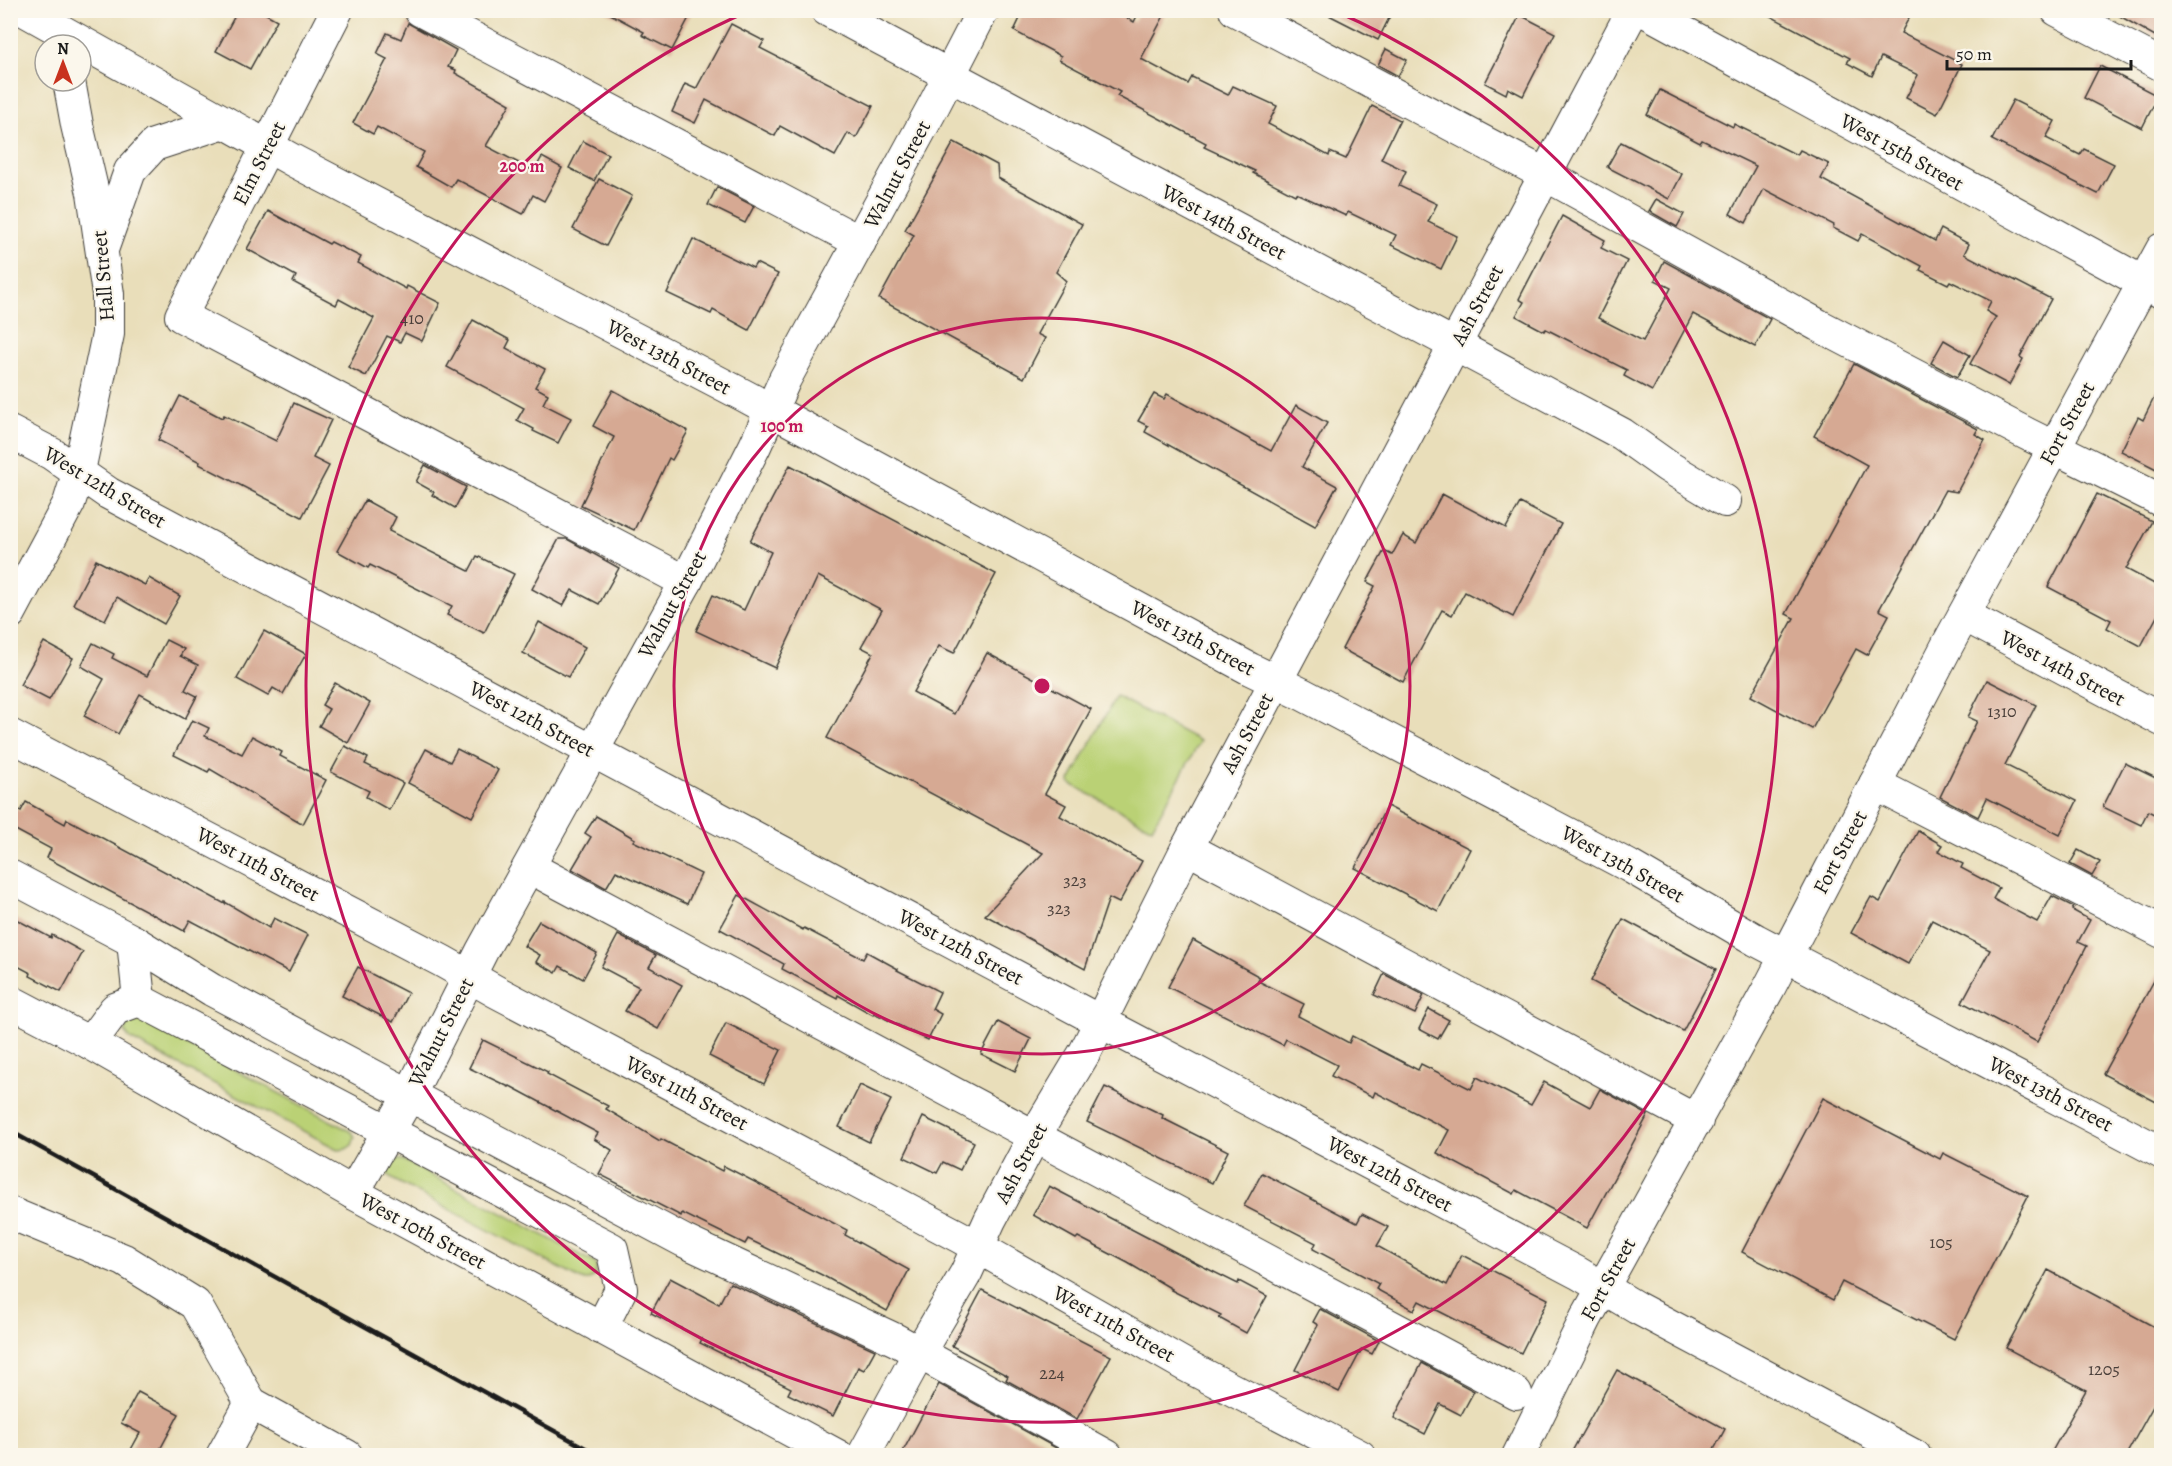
<svg xmlns="http://www.w3.org/2000/svg" width="2172" height="1466" font-family="Alegreya,serif">
  <style>
    .green { fill: #bad175; stroke: #6b7648; stroke-width: 1.5 }
    .building { fill: #d6a993 }
    .lines { fill: none; stroke-linecap: round; stroke-linejoin: round }
    .minor-casing { stroke: #3b3934; stroke-width: 34 }
    .minor { stroke: #fff; stroke-width: 32 }
    .rail { stroke: #1c1c1c; stroke-width: 4.5 }
    .ring { fill: none; stroke: #c2185b; stroke-width: 3 }
    .labels { text-anchor: middle; dominant-baseline: central; stroke-width: 4.5; stroke-linejoin: round; paint-order: stroke }
    .number-label { font-size: 18px; fill: #4a3f3a }
    .street-label { font-size: 21px; fill: #1c1c1c; stroke: #fbf7ec }
    .centre { fill: #c2185b; stroke: #fbf7ec; stroke-width: 3 }
    .ring-label { font-size: 18px; text-anchor: middle; font-weight: bold; fill: #c2185b; stroke: #fbf7ec; stroke-width: 4.5; stroke-linejoin: round; paint-order: stroke }
  </style>
  <rect width="100%" height="100%" fill="#fbf7ec"/>
  <filter id="ink" filterUnits="userSpaceOnUse"><feTurbulence type="fractalNoise" baseFrequency=".0167" numOctaves="2"/><feDisplacementMap in="SourceGraphic" scale="12" xChannelSelector="R" yChannelSelector="G"/><feConvolveMatrix kernelMatrix="1 2 1 2 8 2 1 2 1" color-interpolation-filters="sRGB"/></filter>
  <filter id="wash" filterUnits="userSpaceOnUse"><feTurbulence type="fractalNoise" baseFrequency=".008" numOctaves="4" result="noise"/><feDisplacementMap in="SourceGraphic" scale="24" xChannelSelector="R" yChannelSelector="G"/><feGaussianBlur stdDeviation="1.35" result="paint"/><feColorMatrix in="noise" values="0 0 0 0 0 0 0 0 0 0 0 0 0 0 0 0 0 1.4 0 .05"/><feComposite in="paint" operator="in"/></filter>
  <g filter="url(#wash)">
    <rect width="100%" height="100%" fill="#e9deba"/>
    <!-- green -->
    <g class="green">
      <path d="M1116,696l84,45 -48,87 -83,-45z"/>
      <path d="M133,1019l8,1 211,112 3,5 -3,8 -6,4 -7,1 -209,-111 -5,-7 2,-10z"/>
      <path d="M395,1159l8,1 192,103 2,4 -2,8 -6,5h-7l-190,-101 -6,-7 2,-10z"/>
    </g>
    <g id="blocks">
      <!-- building -->
      <g class="building">
        <path d="M238,10h21l18,10 -27,49 -34,-18z"/>
        <path d="M603,10h90l-21,40 -30,-15 2,-3z"/>
        <path d="M1024,10h89l21,12 6,-12h27l-26,49 47,25 4,-7 36,18 5,-9 44,20 -9,18 61,32 1,-4 16,7 26,-53 28,14 -19,39 25,12 -7,15 38,18 -9,18 29,14 -16,33 -50,-24 5,-10 -48,-23 -2,4 -50,-23 -1,2 -42,-22 2,-2 -51,-24 2,-4 -89,-47 3,-4 -61,-32 2,-4 -47,-25z"/>
        <path d="M1319,10h74l-15,30z"/>
        <path d="M1759,10h154l-12,23 61,31 -25,50 -31,-16 12,-23 -37,-18 -9,19 -25,-13 3,-5z"/>
        <path d="M2109,10h53v30z"/>
        <path d="M1520,15l35,18 -32,63 -15,-8 -2,6 -21,-11z"/>
        <path d="M408,23l48,27 -8,17 8,3 -1,3 55,31 -24,42 48,25 8,-14 20,11 -18,33 -11,-6 -10,19 -67,-35 -5,8 -35,-20 8,-15 -47,-25 -4,7 -20,-11 34,-64 -10,-5 10,-21 14,6z"/>
        <path d="M731,24l33,17 -4,7 113,58 -17,32 -8,-5 -13,23 -55,-30 -5,10 -69,-36 -11,23 -23,-11 13,-28 11,5z"/>
        <path d="M1386,49l21,11 -9,16 -20,-11z"/>
        <path d="M2100,66l58,30 -16,32 -58,-30z"/>
        <path d="M1660,90l73,37 1,-3 63,31 3,-5 29,14 -8,15 114,62 6,-12 28,15 -5,10 87,45 -31,58 3,2 -14,26 -39,-21 26,-47 -10,-6 5,-10 -41,-20 -2,3 -28,-14 2,-4 -60,-32 -4,7 -25,-13 1,-3 -70,-36 -18,34 -16,-9 26,-48 -54,-26 -2,3 -53,-28z"/>
        <path d="M2013,100l42,21 -9,17 34,17 4,-6 30,15 -16,30 -106,-54z"/>
        <path d="M583,141l25,13 -14,27 -25,-13z"/>
        <path d="M954,142l43,23 1,13 84,46 -26,48 10,9 -29,53 8,4 -21,40 -145,-79 35,-64 -9,-5z"/>
        <path d="M1621,142l61,32 -13,25 -62,-32z"/>
        <path d="M599,179l33,17 -26,50 -33,-17z"/>
        <path d="M717,187l37,19 -9,17 -37,-18z"/>
        <path d="M1656,199l28,15 -7,13 -28,-16z"/>
        <path d="M268,211l61,33 2,-2 30,15 -3,6 48,26 1,-3 33,17 -18,38 -17,-8 -5,9 -13,-6 -21,40 -18,-9 26,-49 -35,-19 -3,6 -43,-23 3,-6 -49,-27z"/>
        <path d="M1562,216l43,24 -4,8 26,13 -29,57 45,23 28,-53 -16,-8 9,-19 106,58 -15,28 -62,-33 -41,77 -28,-15 3,-6 -81,-41 -2,2 -28,-15 8,-14 -5,-3z"/>
        <path d="M693,239l60,29 3,-5 22,11 -29,56 -36,-20 -2,4 -44,-21z"/>
        <path d="M473,320l37,20 -4,8 39,21 -10,18 13,7 -5,10 28,14 -13,25 -25,-12 1,-2 -17,-9 7,-12 -77,-41z"/>
        <path d="M1944,340l26,15 -13,22 -26,-14z"/>
        <path d="M1854,364l124,65 -3,5 10,6 -28,52 -12,-2 -66,120 10,5 -22,40 -11,-6 -44,80 -61,-33 43,-78 -8,-4 81,-149 -53,-29z"/>
        <path d="M2162,382v90l-41,-21 17,-34 5,3z"/>
        <path d="M613,390l75,41 -16,29 -3,-2 -35,72 -53,-25 33,-68 -21,-11z"/>
        <path d="M1154,394l10,5 3,-5 104,57 25,-46 31,18 -25,44 35,19 -22,40 -170,-94 3,-6 -10,-5z"/>
        <path d="M180,396l42,22 2,-3 52,26 18,-38 37,17 -18,38 16,8 -27,51 -103,-53 1,-2 -42,-22z"/>
        <path d="M425,465l41,22 -11,21 -23,-13 2,-3 -18,-10z"/>
        <path d="M790,465l206,109 -42,79 -15,-7 -26,46 41,22 33,-61 104,56 -46,85 21,11 -6,11 82,45 -23,42 -10,-5 -24,71 -100,-54 58,-62 -216,-115 46,-85 -12,-6 21,-37 -64,-34 -43,92 -79,-37 17,-36 31,15 27,-58 -21,-11z"/>
        <path d="M1442,494l64,34 14,-25 41,21 -48,93 -48,-25 -13,23 -10,-5 -39,72 -61,-33 33,-63 -8,-4 17,-31 8,4 11,-20 13,8z"/>
        <path d="M2097,494l55,27 -26,48 36,19v19l-21,39 -34,-18 4,-8 -63,-33z"/>
        <path d="M365,500l31,17 -7,14 80,40 8,-15 37,18 -30,59 -37,-18 5,-9 -82,-41 -2,3 -31,-17z"/>
        <path d="M559,539h8l52,29 -20,36 -27,-14 -9,16 -31,-17z"/>
        <path d="M96,560l49,25 4,-7 31,18 -16,28 -47,-27 -12,23 -32,-16z"/>
        <path d="M539,622l46,25 -17,30 -45,-24z"/>
        <path d="M264,631l42,23 -23,40 -10,-6 -5,8 -31,-17z"/>
        <path d="M166,640l18,9 -4,7 18,9 -13,25 12,6 -12,23 -45,-25 -22,40 -34,-18 20,-37 -23,-13 12,-23 21,11 -2,4 35,18z"/>
        <path d="M44,642l29,16 -24,42 -29,-15z"/>
        <path d="M1987,680l49,25 -31,60 72,36 -17,34 -73,-37 -9,19 -38,-20 37,-76 -9,-4z"/>
        <path d="M335,683l35,20 -22,40 -29,-17 10,-17 -7,-4z"/>
        <path d="M192,720l17,8 -4,8 37,18 10,-18 30,16 -2,4 46,24 -23,44 -93,-55 -2,3 -34,-17z"/>
        <path d="M345,746l23,12 -3,6 38,19 -14,27 -23,-13 3,-6 -38,-19z"/>
        <path d="M426,749l24,13 7,-13 41,21 -26,47 -64,-34z"/>
        <path d="M2125,763l37,18v37l-14,-7 -7,14 -38,-18z"/>
        <path d="M26,802l39,22 2,-5 158,85v-2l44,26 5,-10 34,17 -19,37 -99,-52 -6,11 -137,-73 4,-9 -41,-22v-22l11,6z"/>
        <path d="M1387,806l83,43 -32,62 -83,-43z"/>
        <path d="M596,816l39,23 -2,2 68,33 -14,30 -71,-33 -10,17 -34,-19 19,-32 -6,-4z"/>
        <path d="M1918,831l24,14 -4,6 25,13 -2,4 38,20 -6,11 44,23 15,-26 22,11 -2,3 18,10 -12,22 9,4 -50,96 -75,-40 28,-52 -58,-30 -24,44 -57,-31 20,-36 9,5z"/>
        <path d="M2078,850l22,12 -8,14 -22,-12z"/>
        <path d="M739,895l64,35 1,-2 59,31 4,-7 31,17 -1,1 43,22 -8,17 9,5 -13,26 -54,-27 -1,2 -35,-20 -1,3 -55,-29 2,-5 -64,-35z"/>
        <path d="M10,916l41,22 1,-3 31,17 -22,40 -31,-16 1,-3 -21,-11z"/>
        <path d="M1623,919l93,50 -33,62 -92,-50z"/>
        <path d="M539,921l58,32 -14,26 -23,-13 -4,7 -20,-11 4,-7 -16,-9z"/>
        <path d="M618,935l38,20 -7,12 33,18 -24,44 -33,-18 14,-24 -38,-20z"/>
        <path d="M1193,940l67,37 -2,4 46,23 -6,12 51,27 3,-7 66,34 3,-6 50,25 6,-12 54,28 13,-23 46,25 10,-18 48,26 -61,113 -71,-38 -2,4 -77,-41 12,-23 -74,-38 -2,5 -42,-21 6,-11 -51,-26 -3,6 -115,-58z"/>
        <path d="M2162,966v139l-59,-31z"/>
        <path d="M358,967l50,26 -15,29 -51,-26z"/>
        <path d="M1384,974l40,21 -9,19 -41,-19z"/>
        <path d="M1429,1009l20,11 -11,19 -19,-10z"/>
        <path d="M998,1022l33,17 -16,32 -34,-17z"/>
        <path d="M726,1023l55,27 -17,34 -55,-28z"/>
        <path d="M483,1040l65,32 -1,2 61,32 -2,3 54,32 1,-2 61,32 2,-5 123,64 -2,5 64,35 -22,41 -65,-36 -74,-36 -3,5 -63,-31 -1,3 -82,-42 13,-24 -18,-11 4,-6 -88,-47 -1,1 -40,-19z"/>
        <path d="M860,1085l31,15 -22,42 -30,-15z"/>
        <path d="M1105,1087l58,28 -1,3 66,33 -16,32 -125,-61z"/>
        <path d="M1823,1098l117,61 3,-6 85,43 -74,143 -112,-57 -9,18 -91,-48z"/>
        <path d="M923,1117l51,25 -14,28 -17,-8 -6,11 -33,-16z"/>
        <path d="M1262,1173l95,50 5,-9 26,13 -11,19 70,39 15,-30 86,44 -27,54 -102,-52 -5,9 -38,-21 3,-5 -66,-35 3,-6 -72,-37z"/>
        <path d="M1049,1186l147,77 42,21 1,-3 28,15 -21,37 -27,-15 2,-3 -50,-25 1,-1 -44,-26 -50,-26 -2,2 -43,-24z"/>
        <path d="M2048,1270l114,61v59l-36,65h-76l36,-65 -80,-42z"/>
        <path d="M670,1278l49,26 11,-21 145,67 -11,20 -6,-3 -25,49 -45,-22 3,-6 -91,-45 2,-4 -51,-26z"/>
        <path d="M982,1290l129,66 -34,63 -71,-39 2,-4 -56,-30z"/>
        <path d="M1320,1309l59,32 -7,13 -10,-5 -23,43 -44,-22 23,-45 -5,-3z"/>
        <path d="M1422,1363l52,28 -13,24 -21,-11 -15,30 -31,-16z"/>
        <path d="M1617,1370l108,59 -14,26h-141z"/>
        <path d="M939,1384l130,71h-168z"/>
        <path d="M138,1392l41,22 -22,41h-29l12,-22 -19,-10z"/>
      </g>
    </g>
  </g>
  <g filter="url(#ink)">
    <use href="#blocks" fill-opacity="0" stroke="#3b3934" stroke-width="1.5"/>
    <g class="lines">
      <defs>
        <g id="minor">
          <path d="M24,10l270,151 451,235 505,273 52,25 327,172 127,74 406,213"/>
          <path d="M337,10l-156,306 505,266"/>
          <path d="M420,10l440,232"/>
          <path d="M827,10l795,424 45,32 58,35"/>
          <path d="M1235,10l311,165 272,150 209,109 135,67"/>
          <path d="M1643,10l518,282"/>
          <path d="M2057,10l105,55"/>
          <path d="M103,247l27,-76 24,-26 70,-23"/>
          <path d="M10,432l42,22 56,39 1014,540 456,240 59,35 278,148"/>
          <path d="M10,613l59,-110 10,-32 29,-137v-40l-15,-101 -16,-68 -8,-44"/>
          <path d="M1964,615l198,105"/>
          <path d="M10,735l432,226 53,30 465,246 225,128 175,91"/>
          <path d="M1875,784l287,148"/>
          <path d="M1187,848l510,273"/>
          <path d="M529,867l987,526"/>
          <path d="M10,876l123,65 79,49 472,251 212,99 211,116"/>
          <path d="M133,941l6,59"/>
          <path d="M10,1001l80,42 263,150 485,263"/>
          <path d="M90,1043l25,-34 24,-9 473,249 9,40 -20,39"/>
          <path d="M353,1193l57,-99 72,-143 204,-369 69,-136 30,-67 149,-274 49,-95"/>
          <path d="M10,1213l114,47 71,44 56,99"/>
          <path d="M251,1403l96,53"/>
          <path d="M222,1456l29,-53"/>
          <path d="M863,1456l56,-103 47,-80 24,-53 44,-83 51,-85 102,-204 105,-197 341,-641"/>
          <path d="M1518,1456l68,-138 183,-330 179,-344 214,-395"/>
        </g>
      </defs>
      <!-- minor casing -->
      <use href="#minor" class="minor-casing"/>
      <!-- minor -->
      <use href="#minor" class="minor"/>
      <!-- rail -->
      <path class="rail" d="M10,1131l590,325"/>
    </g>
  </g>
  <!-- distance rings -->
  <g class="ring">
    <circle cx="1042" cy="686" r="368"/>
    <path d="M1335 11A736 736 0 1 1 749 11"/>
  </g>
  <g class="labels">
    <!-- number labels -->
    <g class="number-label">
      <text x="412" y="318">410</text>
      <text x="2002" y="711">1310</text>
      <text x="1075" y="880">323</text>
      <text x="1059" y="908">323</text>
      <text x="1941" y="1242">105</text>
      <text x="2104" y="1369">1205</text>
      <text x="1052" y="1373">224</text>
    </g>
    <!-- street labels -->
    <g class="street-label">
      <text transform="translate(1902 152) rotate(29)">West 15th Street</text>
      <text transform="translate(259 163) rotate(-63)">Elm Street</text>
      <text transform="translate(897 174) rotate(-62)">Walnut Street</text>
      <text transform="translate(1224 222) rotate(28)">West 14th Street</text>
      <text transform="translate(103 276) rotate(-95)">Hall Street</text>
      <text transform="translate(1477 305) rotate(-62)">Ash Street</text>
      <text transform="translate(669 357) rotate(28)">West 13th Street</text>
      <text transform="translate(2067 423) rotate(-61)">Fort Street</text>
      <text transform="translate(105 487) rotate(31)">West 12th Street</text>
      <text transform="translate(672 604) rotate(-61)">Walnut Street</text>
      <text transform="translate(1193 638) rotate(28)">West 13th Street</text>
      <text transform="translate(2063 668) rotate(28)">West 14th Street</text>
      <text transform="translate(532 719) rotate(28)">West 12th Street</text>
      <text transform="translate(1247 733) rotate(-62)">Ash Street</text>
      <text transform="translate(1840 852) rotate(-62)">Fort Street</text>
      <text transform="translate(258 864) rotate(28)">West 11th Street</text>
      <text transform="translate(1623 864) rotate(29)">West 13th Street</text>
      <text transform="translate(961 947) rotate(28)">West 12th Street</text>
      <text transform="translate(441 1032) rotate(-63)">Walnut Street</text>
      <text transform="translate(687 1093) rotate(28)">West 11th Street</text>
      <text transform="translate(2051 1094) rotate(28)">West 13th Street</text>
      <text transform="translate(1021 1163) rotate(-62)">Ash Street</text>
      <text transform="translate(1390 1174) rotate(28)">West 12th Street</text>
      <text transform="translate(423 1231) rotate(28)">West 10th Street</text>
      <text transform="translate(1608 1279) rotate(-61)">Fort Street</text>
      <text transform="translate(1114 1324) rotate(29)">West 11th Street</text>
    </g>
  </g>
  <circle cx="1042" cy="686" r="9" class="centre"/>
  <g class="ring-label">
    <text x="522" y="172">200 m</text>
    <text x="782" y="432">100 m</text>
  </g>
  <!-- margin -->
  <rect width="2172" height="1466" fill="none" stroke="#fbf7ec" stroke-width="36"/>
  <!-- north arrow -->
  <g transform="translate(63 63)"><circle r="28" fill="#fbf7ec" stroke="#a29f99" stroke-width="1.5"/>
  <path d="M0-4.5L10 22L0 15L-10 22Z" fill="#c8321e"/>
  <text y="-9" font-size="16" font-weight="bold" text-anchor="middle" fill="#1c1c1c">N</text>
  </g>
  <!-- scale -->
  <path d="M1947 60v9h184v-9" fill="none" stroke="#1c1c1c" stroke-width="3"/>
  <text x="1956" y="60" font-size="18" fill="#1c1c1c" stroke="#fbf7ec" stroke-width="4.5" paint-order="stroke">50 m</text>
</svg>
